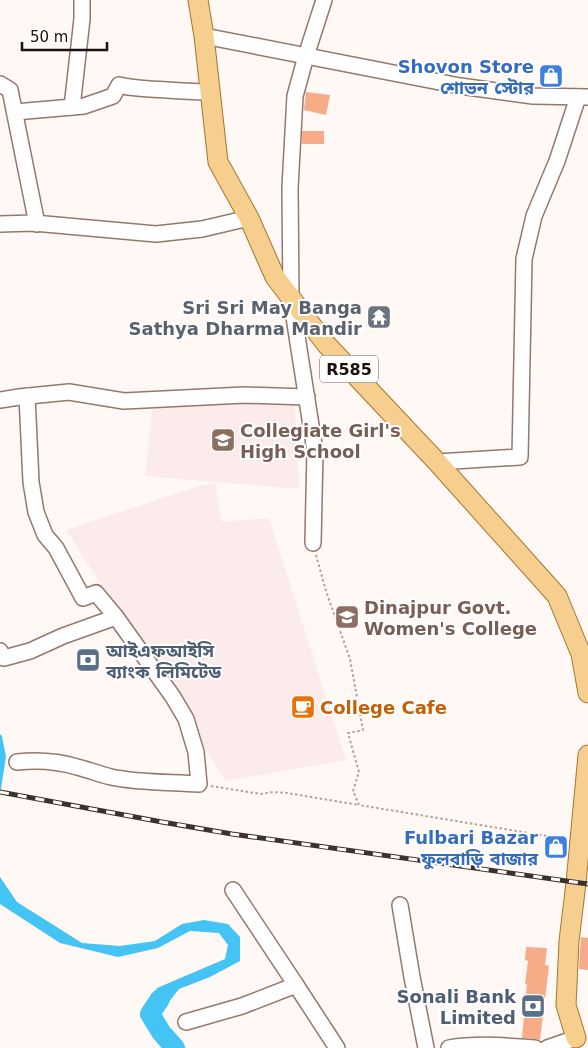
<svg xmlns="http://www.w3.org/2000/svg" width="588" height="1048" font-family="'DejaVu Sans','Noto Sans Bengali',sans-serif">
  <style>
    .education { fill: #fcebeb }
    .water { fill: #44c4f4 }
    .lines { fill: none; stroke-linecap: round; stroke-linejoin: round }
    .river { stroke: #44c4f4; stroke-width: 20 }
    .building { fill: #f8ab87 }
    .minor-casing { stroke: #95786b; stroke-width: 18 }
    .major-casing { stroke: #a5762f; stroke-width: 21 }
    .path { stroke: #aca3a0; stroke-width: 2; stroke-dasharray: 2.5 2.5; stroke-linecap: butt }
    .minor { stroke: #fff; stroke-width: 15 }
    .major { stroke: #f6ce8e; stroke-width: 19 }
    .rail-casing { stroke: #3c312c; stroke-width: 5 }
    .rail { stroke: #fff; stroke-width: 3; stroke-dasharray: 9; stroke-linecap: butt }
    .labels { text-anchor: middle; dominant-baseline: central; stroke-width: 4; stroke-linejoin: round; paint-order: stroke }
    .shield { fill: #fff; stroke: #5f5854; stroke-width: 1 }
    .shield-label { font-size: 16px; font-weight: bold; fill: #1b100b }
    .shop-label { font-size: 18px; font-weight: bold; fill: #366cbe; stroke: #fff; text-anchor: end }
    .worship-label { font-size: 18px; font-weight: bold; fill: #5b616d; stroke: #fff; text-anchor: end }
    .education-label { font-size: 18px; font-weight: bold; fill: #785e54; stroke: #fff; text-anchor: start }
    .service-label { font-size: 18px; font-weight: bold; fill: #4e5e75; stroke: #fff; text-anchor: start }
    .food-label { font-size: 18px; font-weight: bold; fill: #c56008; stroke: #fff; text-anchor: start }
  </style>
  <rect width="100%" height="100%" fill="#fff8f5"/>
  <!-- education -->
  <g class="education">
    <path d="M153,402l142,2 4,85 -154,-13z"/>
    <path d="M215,483l7,39 47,-4 77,242 -120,21 -89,-141 -71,-110 133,-44z"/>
  </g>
  <!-- water -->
  <g class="water">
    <path d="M0,734l2,2 4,21 -6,38z"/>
    <path d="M0,877l17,25 65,41 38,3 35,-5 27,-17 22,-4 24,4 12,13v24l-30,16 -31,12 -14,18 -19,3 11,-22 68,-29 3,-14 -9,-12 -29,-2 -32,17 -40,9 -58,-14 -60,-39z"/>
  </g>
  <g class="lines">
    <!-- river -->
    <path class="river" d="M160,999l-10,15 11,18 14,16"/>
  </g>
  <!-- building -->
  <g class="building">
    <path d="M306,92l24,3 -4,20 -22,-5z"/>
    <rect x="302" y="131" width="22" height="13"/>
    <path d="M581,937l7,1v32l-9,-1z"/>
    <path d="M526,947l21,1 -2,17 4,1 -9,74 -4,-1 -14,-1 5,-54h-2l3,-23 -3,-1z"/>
  </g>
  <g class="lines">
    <defs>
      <g id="minor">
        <path d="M204,36l256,50 73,10 54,1"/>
        <path d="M0,84l10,6 27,134"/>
        <path d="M72,107l10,-88v-19"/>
        <path d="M15,112l69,-6 29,-10 6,-11c11,3 20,3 31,4 20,1 40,3 60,3"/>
        <path d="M0,224l34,-1 122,11 46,-5 47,-11"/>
        <path d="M0,400l19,-3 50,-5 55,9 120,-6 63,2"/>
        <path d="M437,462l83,-5 4,-198 10,-43 23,-55 21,-64"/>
        <path d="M313,543l2,-92 -24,-153 -1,-110 5,-92 11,-40 18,-56"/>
        <path d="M0,651l4,7 26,-7 33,-15 53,-19"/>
        <path d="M17,762c20,-2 40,-1 60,5 12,3 22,7 34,10 28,6 59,5 88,7l-3,-32 -10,-33 -13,-22 -57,-80 -20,-24 -13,5 -27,-50 -11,-13 -9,-23 -5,-30 -4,-86"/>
        <path d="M233,890l63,95"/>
        <path d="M400,905l12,72 14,71"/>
        <path d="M186,1022l56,-16 54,-21 41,63"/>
        <path d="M449,1048c29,-5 57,-2 86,0"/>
        <path d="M547,1048l29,-10"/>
      </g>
      <g id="major">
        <path d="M198,0l6,36 14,126 31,56 26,59 51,67 111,118 120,134 24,58 7,39"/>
        <path d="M576,1038l-10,-33 3,-64 7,-58 12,-128"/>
      </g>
    </defs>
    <!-- minor casing -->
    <use href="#minor" class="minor-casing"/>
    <!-- major casing -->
    <use href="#major" class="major-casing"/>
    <!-- path -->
    <g class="path">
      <path d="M316,555l10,36 24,68 13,71 -15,3 11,39 -6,19 6,14 206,34"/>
      <path d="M211,786l50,8 12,-2 14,1 72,12"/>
    </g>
    <!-- minor -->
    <use href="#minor" class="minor"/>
    <!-- major -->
    <use href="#major" class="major"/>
    <defs>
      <path id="rail" d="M0,792l162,30 70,12 356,50"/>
    </defs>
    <!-- rail casing -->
    <use href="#rail" class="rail-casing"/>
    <!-- rail -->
    <use href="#rail" class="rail"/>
  </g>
  <!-- icons -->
  <defs>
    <symbol id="shop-square" viewBox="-11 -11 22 22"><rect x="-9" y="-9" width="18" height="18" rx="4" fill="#3f7fe0" stroke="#fff"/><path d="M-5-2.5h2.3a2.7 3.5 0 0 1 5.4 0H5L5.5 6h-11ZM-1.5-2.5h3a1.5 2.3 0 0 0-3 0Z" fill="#fff"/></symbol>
    <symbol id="temple-square" viewBox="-11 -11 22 22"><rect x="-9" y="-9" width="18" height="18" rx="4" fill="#6b7280" stroke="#fff"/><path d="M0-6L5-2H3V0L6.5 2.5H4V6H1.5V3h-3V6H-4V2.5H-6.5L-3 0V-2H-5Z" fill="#fff"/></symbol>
    <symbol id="university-square" viewBox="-11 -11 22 22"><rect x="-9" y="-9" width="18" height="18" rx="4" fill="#8d6e63" stroke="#fff"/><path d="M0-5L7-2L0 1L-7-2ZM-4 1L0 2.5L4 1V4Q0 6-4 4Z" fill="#fff"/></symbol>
    <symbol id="bank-square" viewBox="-11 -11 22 22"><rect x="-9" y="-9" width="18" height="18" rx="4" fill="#5c6f8a" stroke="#fff"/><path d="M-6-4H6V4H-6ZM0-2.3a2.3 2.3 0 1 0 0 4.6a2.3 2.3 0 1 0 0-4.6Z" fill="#fff"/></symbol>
    <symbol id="cafe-square" viewBox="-11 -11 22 22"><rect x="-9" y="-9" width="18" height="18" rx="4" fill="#e8710a" stroke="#fff"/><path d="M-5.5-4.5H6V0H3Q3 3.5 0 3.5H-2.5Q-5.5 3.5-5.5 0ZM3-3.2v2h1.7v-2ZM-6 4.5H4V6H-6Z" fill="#fff"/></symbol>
  </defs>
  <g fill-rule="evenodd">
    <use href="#shop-square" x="537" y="62" width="28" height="28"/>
    <use href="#temple-square" x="365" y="303" width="28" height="28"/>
    <use href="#university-square" x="209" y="426" width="28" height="28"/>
    <use href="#university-square" x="333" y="603" width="28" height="28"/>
    <use href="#bank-square" x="74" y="646" width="28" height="28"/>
    <use href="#cafe-square" x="289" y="693" width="28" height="28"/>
    <use href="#shop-square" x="542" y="833" width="28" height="28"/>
    <use href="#bank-square" x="519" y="992" width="28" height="28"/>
  </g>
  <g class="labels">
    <!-- shield labels -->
    <rect class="shield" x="320" y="355.5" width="58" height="27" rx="4"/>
    <g class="shield-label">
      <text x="349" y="369">R585</text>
    </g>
    <!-- shop labels -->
    <g class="shop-label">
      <text x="534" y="66">Shovon Store<tspan x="534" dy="21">শোভন স্টোর</tspan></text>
      <text x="538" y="837">Fulbari Bazar<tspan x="538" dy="21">ফুলবাড়ি বাজার</tspan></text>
    </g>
    <!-- worship labels -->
    <g class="worship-label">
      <text x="362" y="307">Sri Sri May Banga<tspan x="362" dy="21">Sathya Dharma Mandir</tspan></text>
    </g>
    <!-- education labels -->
    <g class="education-label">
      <text x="240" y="430">Collegiate Girl's<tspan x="240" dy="21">High School</tspan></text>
      <text x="364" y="607">Dinajpur Govt.<tspan x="364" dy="21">Women's College</tspan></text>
    </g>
    <!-- service labels -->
    <g class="service-label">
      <text x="106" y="650">আইএফআইসি<tspan x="106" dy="21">ব্যাংক লিমিটেড</tspan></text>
      <text x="516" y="996" text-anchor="end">Sonali Bank<tspan x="516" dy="21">Limited</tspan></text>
    </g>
    <!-- food labels -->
    <g class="food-label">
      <text x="320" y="707">College Cafe</text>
    </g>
  </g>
  <!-- scale -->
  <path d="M22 42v8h85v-8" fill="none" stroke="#1b100b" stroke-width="2.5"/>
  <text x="30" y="42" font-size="15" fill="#1b100b" stroke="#ffffff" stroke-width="4" paint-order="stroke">50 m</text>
</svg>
